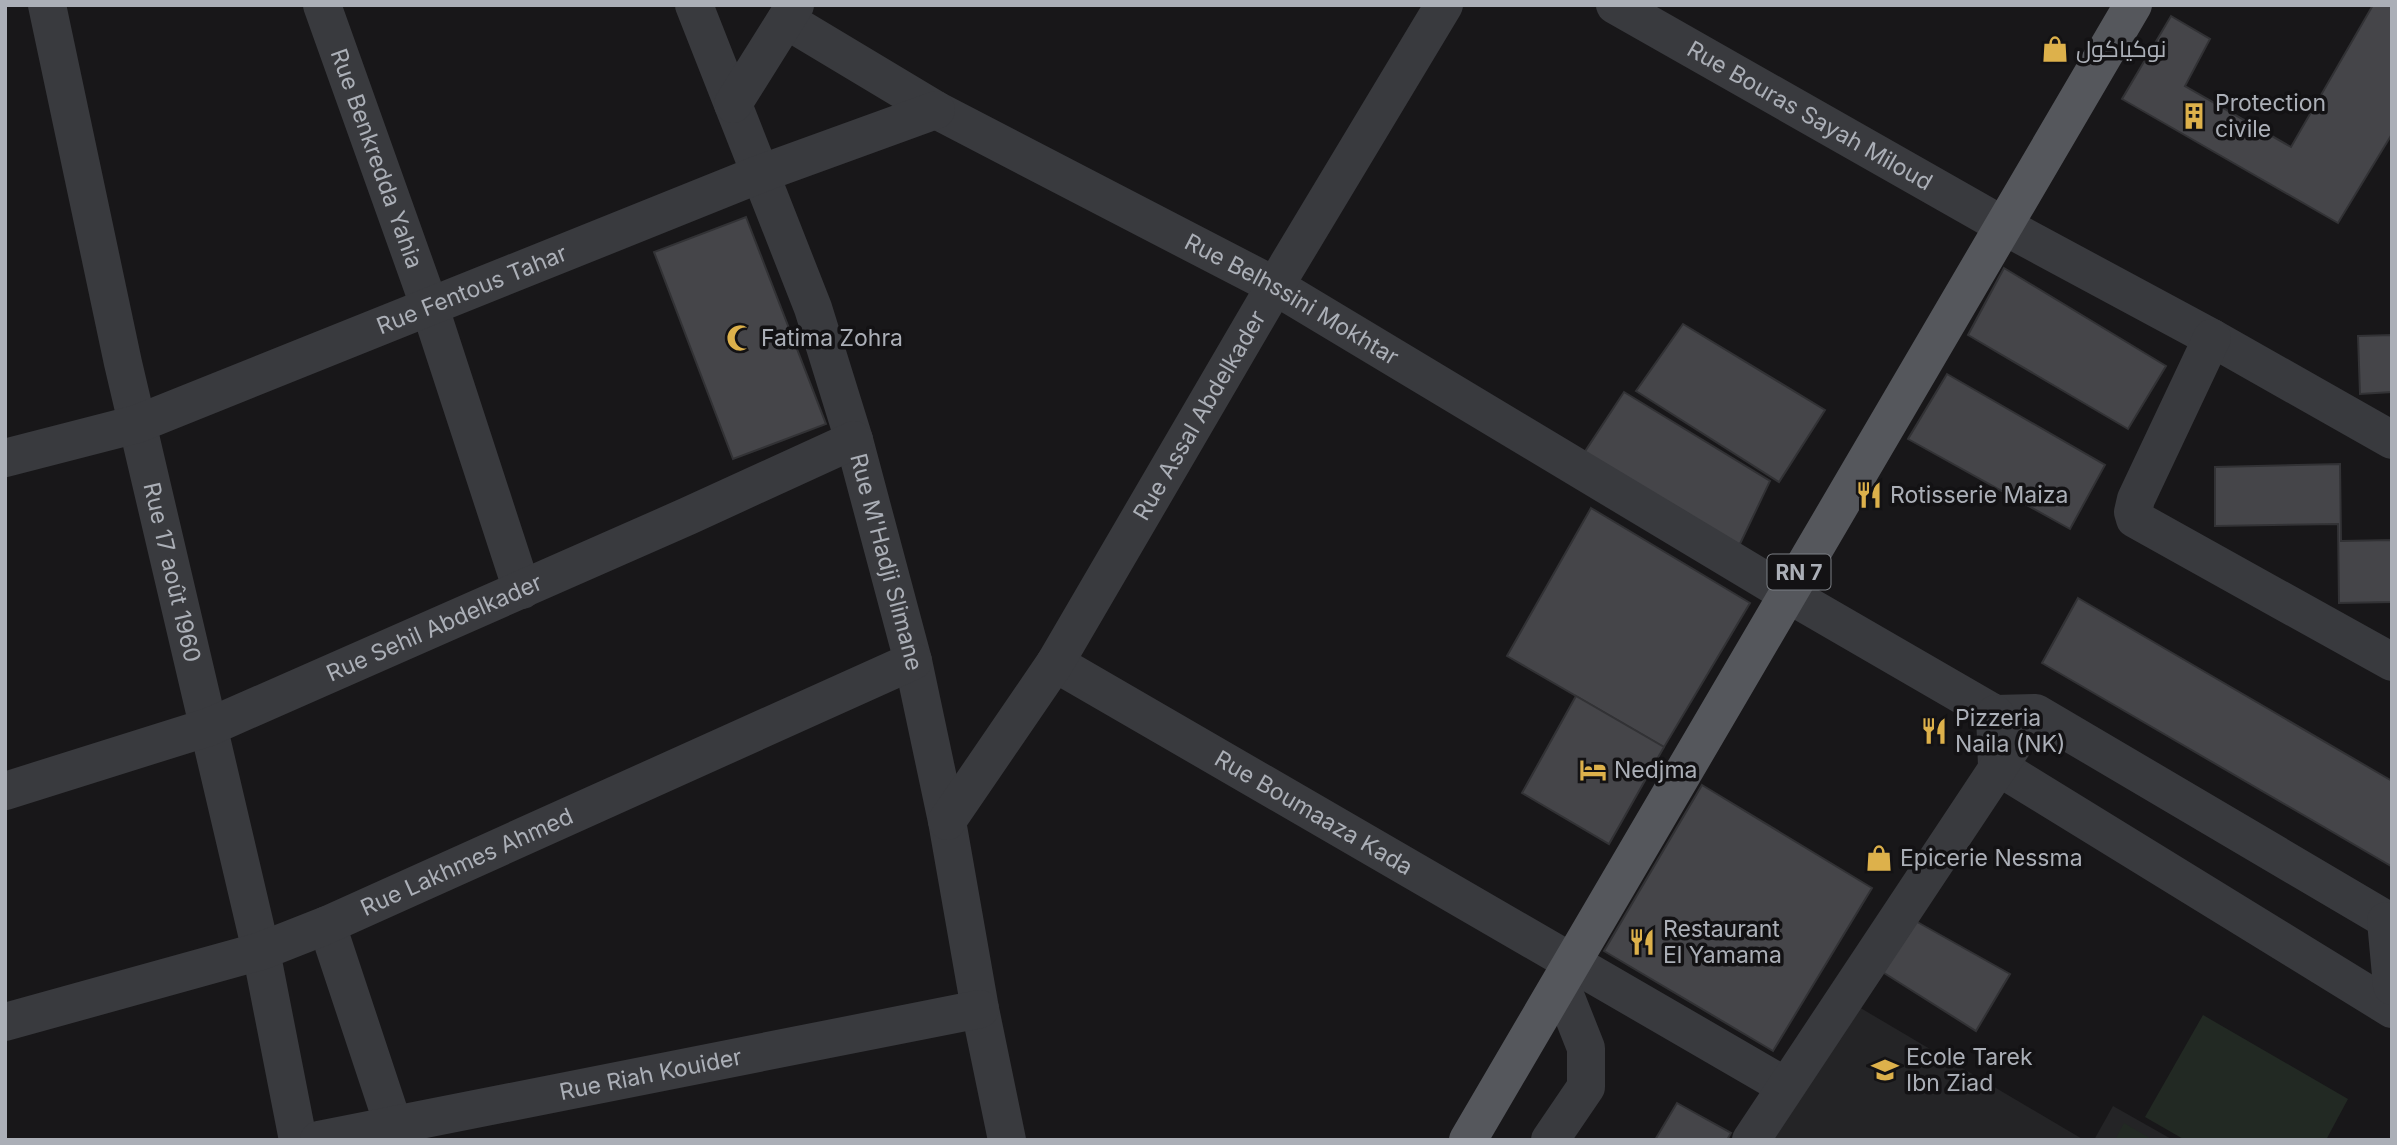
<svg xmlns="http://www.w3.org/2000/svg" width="2397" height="1145" font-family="Inter,Cairo,sans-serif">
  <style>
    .built { fill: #242426 }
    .green { fill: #222923 }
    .building { fill: #454549; stroke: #323235; stroke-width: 2 }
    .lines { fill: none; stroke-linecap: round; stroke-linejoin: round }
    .minor { stroke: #393a3e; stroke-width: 38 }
    .major { stroke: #55575c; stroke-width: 38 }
    .labels { text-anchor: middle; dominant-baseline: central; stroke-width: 7; stroke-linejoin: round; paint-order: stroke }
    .shield { fill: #131214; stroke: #7d8086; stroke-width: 2 }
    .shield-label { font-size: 21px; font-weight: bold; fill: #abafb7 }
    .poi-label { font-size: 23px; fill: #abafb7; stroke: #131214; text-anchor: start }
    .street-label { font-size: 23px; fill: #abafb7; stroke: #131214 }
  </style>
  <rect width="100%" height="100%" fill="#181719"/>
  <!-- built -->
  <g class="built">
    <path d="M1847,1000l237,140h-320z"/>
    <path d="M2113,1106l60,34h-79z"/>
  </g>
  <!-- green -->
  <g class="green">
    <path d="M2203,1015l145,84 -22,41h-141l-40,-23z"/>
    <path d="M2124,1123l29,17h-38z"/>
  </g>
  <!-- building -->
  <g class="building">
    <path d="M2373,5h19v129l-54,89 -216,-124 49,-83 39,23 -25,47 106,61z"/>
    <path d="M746,217l80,207 -93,35 -79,-207z"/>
    <path d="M2004,268l162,98 -38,63 -160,-94z"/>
    <path d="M1683,324l142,86 -46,72 -143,-91z"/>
    <path d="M2392,335v57l-32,2 -2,-58z"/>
    <path d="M1947,374l158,91 -35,64 -162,-90z"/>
    <path d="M1624,392l146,89 -32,67 -156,-92z"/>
    <path d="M2340,464l1,77 51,-1v62l-53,1 -1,-79 -123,2v-59z"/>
    <path d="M1591,508l159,95 -86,144 -157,-91z"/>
    <path d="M2078,598l314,183 -1,85 -349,-203z"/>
    <path d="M1576,696l88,51 -55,97 -87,-51z"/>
    <path d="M1702,785l170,103 -99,163 -169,-100z"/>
    <path d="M1903,914l107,60 -34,57 -103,-65z"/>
    <path d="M1677,1103l54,30 -4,7h-72z"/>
  </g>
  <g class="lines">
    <!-- minor -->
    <g class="minor">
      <path id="s1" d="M47,5l76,358 138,588 37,189"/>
      <path id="s2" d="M322,5l107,300 93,285"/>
      <path id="s3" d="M694,5l119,303 41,132 59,221 34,160 33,188 27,131"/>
      <path id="s4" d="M1615,5l389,221 208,112 180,102"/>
      <path id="s5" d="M786,20l150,90 339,176 511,307 209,121 41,-1 356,210"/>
      <path d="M733,104l62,-99"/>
      <path d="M2212,338l-76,161 -3,13 2,7 257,143"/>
      <path id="s6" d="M5,458l132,-34 623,-250 176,-64"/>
      <path id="s7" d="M1055,663l730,423"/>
      <path d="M1995,714l2,52 395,243"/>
      <path id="s8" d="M5,791l204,-64 479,-211 166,-76"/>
      <path id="s9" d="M947,821l108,-158 220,-377 169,-281"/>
      <path d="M2386,921l6,65"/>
      <path d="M327,925l66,199"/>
      <path id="s10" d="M5,1022l256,-71 66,-26 586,-264"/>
      <path id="s11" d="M319,1140l661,-131"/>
      <path d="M1550,1140l36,-53v-39l-25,-63"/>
      <path d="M1751,1140l262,-395"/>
    </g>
    <!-- major -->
    <path class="major" d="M1468,1140l665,-1135"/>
  </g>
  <!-- icons -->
  <defs>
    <symbol id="shop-bare" viewBox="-9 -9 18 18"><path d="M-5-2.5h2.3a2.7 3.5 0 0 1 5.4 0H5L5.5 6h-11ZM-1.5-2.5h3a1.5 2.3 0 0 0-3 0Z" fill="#ddb14b" stroke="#131214" stroke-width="2.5" paint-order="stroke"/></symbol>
    <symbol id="building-bare" viewBox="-9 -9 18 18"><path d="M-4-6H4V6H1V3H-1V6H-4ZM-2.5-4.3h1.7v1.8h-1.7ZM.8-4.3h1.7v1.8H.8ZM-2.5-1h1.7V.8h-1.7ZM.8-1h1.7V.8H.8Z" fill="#ddb14b" stroke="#131214" stroke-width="2.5" paint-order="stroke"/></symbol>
    <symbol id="mosque-bare" viewBox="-9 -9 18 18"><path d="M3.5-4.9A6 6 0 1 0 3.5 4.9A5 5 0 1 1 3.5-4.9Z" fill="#ddb14b" stroke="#131214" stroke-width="2.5" paint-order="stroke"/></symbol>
    <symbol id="restaurant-bare" viewBox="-9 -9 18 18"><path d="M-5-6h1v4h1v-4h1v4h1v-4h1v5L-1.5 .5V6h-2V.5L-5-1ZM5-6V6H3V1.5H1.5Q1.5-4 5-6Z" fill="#ddb14b" stroke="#131214" stroke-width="2.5" paint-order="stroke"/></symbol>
    <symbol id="hotel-bare" viewBox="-9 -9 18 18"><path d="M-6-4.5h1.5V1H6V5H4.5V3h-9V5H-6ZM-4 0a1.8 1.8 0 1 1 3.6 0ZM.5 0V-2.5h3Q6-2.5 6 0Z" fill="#ddb14b" stroke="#131214" stroke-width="2.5" paint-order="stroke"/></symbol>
    <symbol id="school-bare" viewBox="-9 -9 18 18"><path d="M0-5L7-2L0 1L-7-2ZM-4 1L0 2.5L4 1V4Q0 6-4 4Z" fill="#ddb14b" stroke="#131214" stroke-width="2.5" paint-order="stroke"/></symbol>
  </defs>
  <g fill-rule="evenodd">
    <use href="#shop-bare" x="2036" y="30" width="38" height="38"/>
    <use href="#building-bare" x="2175" y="97" width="38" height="38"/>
    <use href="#mosque-bare" x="721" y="319" width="38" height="38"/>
    <use href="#restaurant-bare" x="1850" y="476" width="38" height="38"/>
    <use href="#restaurant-bare" x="1915" y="712" width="38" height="38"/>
    <use href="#hotel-bare" x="1574" y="751" width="38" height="38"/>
    <use href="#shop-bare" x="1860" y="839" width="38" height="38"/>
    <use href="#restaurant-bare" x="1623" y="923" width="38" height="38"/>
    <use href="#school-bare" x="1866" y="1051" width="38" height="38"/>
  </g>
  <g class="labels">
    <!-- shield labels -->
    <rect class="shield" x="1767.5" y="554.5" width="63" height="35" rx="5"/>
    <g class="shield-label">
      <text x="1799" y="572">RN 7</text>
    </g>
    <!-- poi labels -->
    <g class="poi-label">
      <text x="2076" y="49">نوكياكول</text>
      <text x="2215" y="103">Protection<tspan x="2215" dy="26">civile</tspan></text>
      <text x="761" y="338">Fatima Zohra</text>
      <text x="1890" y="495">Rotisserie Maiza</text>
      <text x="1955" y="718">Pizzeria<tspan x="1955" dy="26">Naila (NK)</tspan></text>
      <text x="1614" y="770">Nedjma</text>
      <text x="1900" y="858">Epicerie Nessma</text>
      <text x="1663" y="929">Restaurant<tspan x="1663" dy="26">El Yamama</tspan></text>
      <text x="1906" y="1057">Ecole Tarek<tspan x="1906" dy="26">Ibn Ziad</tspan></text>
    </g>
    <!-- street labels -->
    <g class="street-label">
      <text stroke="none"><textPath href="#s4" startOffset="224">Rue Bouras Sayah Miloud</textPath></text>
      <text stroke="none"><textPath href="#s2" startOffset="163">Rue Benkredda Yahia</textPath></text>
      <text stroke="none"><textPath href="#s6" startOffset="497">Rue Fentous Tahar</textPath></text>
      <text stroke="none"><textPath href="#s5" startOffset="578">Rue Belhssini Mokhtar</textPath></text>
      <text stroke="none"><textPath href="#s9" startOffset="478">Rue Assal Abdelkader</textPath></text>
      <text stroke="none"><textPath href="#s3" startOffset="590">Rue M'Hadji Slimane</textPath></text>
      <text stroke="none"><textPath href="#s1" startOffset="581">Rue 17 août 1960</textPath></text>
      <text stroke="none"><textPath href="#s8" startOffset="460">Rue Sehil Abdelkader</textPath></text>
      <text stroke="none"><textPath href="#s7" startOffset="299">Rue Boumaaza Kada</textPath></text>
      <text stroke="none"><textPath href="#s10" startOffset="490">Rue Lakhmes Ahmed</textPath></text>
      <text stroke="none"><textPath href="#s11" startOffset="338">Rue Riah Kouider</textPath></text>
    </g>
  </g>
  <!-- border -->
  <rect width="2397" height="1145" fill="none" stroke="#abafb7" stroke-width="14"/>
</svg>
